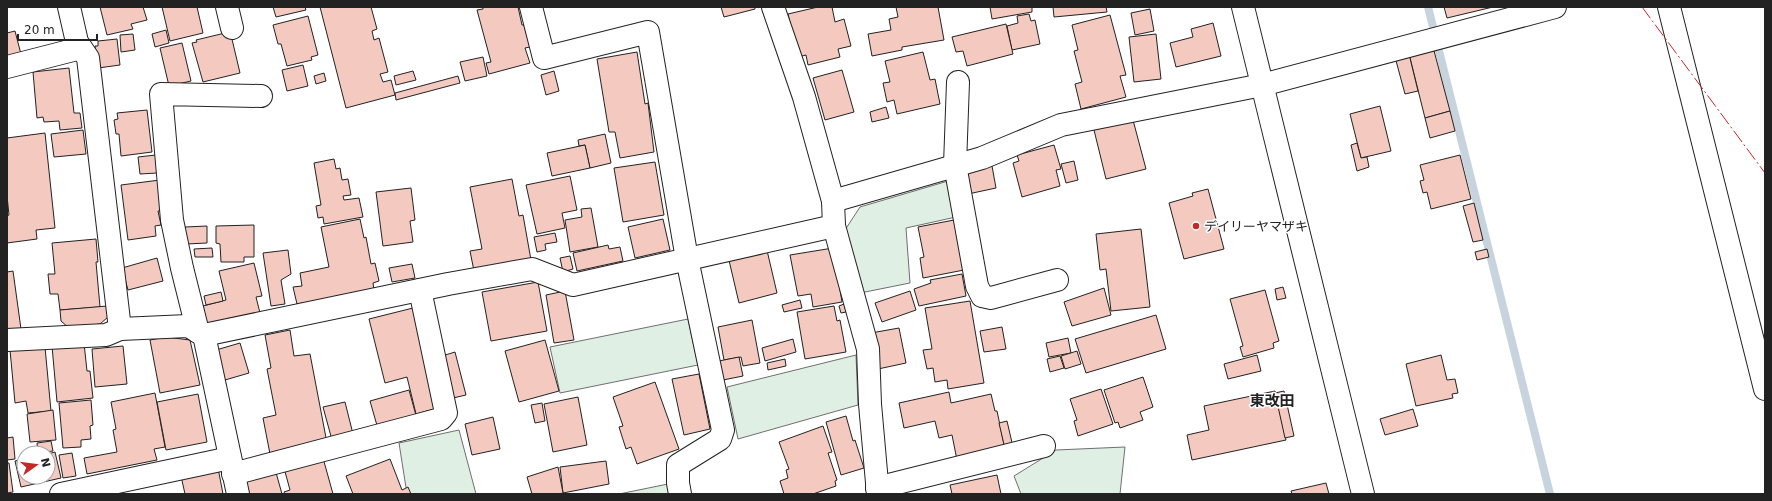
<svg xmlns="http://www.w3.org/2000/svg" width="1772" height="501" font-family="'DejaVu Sans','Noto Sans JP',sans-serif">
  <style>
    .green { fill: #e0efe3; stroke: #6f6f6f }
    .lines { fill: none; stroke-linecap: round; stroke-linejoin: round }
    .stream { stroke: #c7d3dd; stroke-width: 8 }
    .building { fill: #f3c9c0; stroke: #222 }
    .minor-casing { stroke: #222; stroke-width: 24 }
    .minor { stroke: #fff; stroke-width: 22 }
    .power { stroke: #c62828; stroke-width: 1; stroke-dasharray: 14 3 2 3; stroke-linecap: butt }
    .poi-dot { fill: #c62828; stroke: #fff; stroke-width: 1.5 }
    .labels { text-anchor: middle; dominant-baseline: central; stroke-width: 3; stroke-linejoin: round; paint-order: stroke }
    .poi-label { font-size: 13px; fill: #222; stroke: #fff; text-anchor: start }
    .quarter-label { font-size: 15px; font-weight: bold; fill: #222; stroke: #fff }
  </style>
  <rect width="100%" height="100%" fill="#fff"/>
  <!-- green -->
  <g class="green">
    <path d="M948,181l8,36 -50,11 4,55 -50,10 -15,-63 15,-23z"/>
    <path d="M688,319l10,46 -138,28 -10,-46z"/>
    <path d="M856,355l2,50 -120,34 -11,-52z"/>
    <path d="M459,430l17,64h-69l-8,-51z"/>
    <path d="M1125,447l-5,47h-99l-7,-18 42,-26z"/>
    <path d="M668,484l2,10h-51z"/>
  </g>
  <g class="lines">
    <!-- stream -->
    <path class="stream" d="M1428,7l122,487"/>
  </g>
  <!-- building -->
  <g class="building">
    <path d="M100,7h43l4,13 -16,4 2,5 -26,6z"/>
    <path d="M162,7h35l6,26 -33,8z"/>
    <path d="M273,7h32l1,3 -30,7z"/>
    <path d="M320,7h51l6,22 -5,2 2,9 5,-2 9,34 -8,2 3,8 8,-2 4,15 -49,13z"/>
    <path d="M483,7h35l4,18h2l6,22 -5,1 5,15 -41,11 -3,-11 5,-1 -14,-52 6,-1z"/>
    <path d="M721,7h34v2l-31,8z"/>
    <path d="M818,7h14l3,15 9,-3 7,27 -13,3 2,8 -32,8 -2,-10 -8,2 -10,-43z"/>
    <path d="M896,7h42l6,33 -42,7v3l-30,6 -4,-22 23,-4 -2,-11 9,-2z"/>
    <path d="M990,7h42v5l-40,7z"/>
    <path d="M1053,7h53l1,5 -53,5z"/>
    <path d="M1444,7h49l-46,11z"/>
    <path d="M1150,9l4,22 -19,4 -4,-22z"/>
    <path d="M1029,14l2,7 4,-1 5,24 -28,6 -5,-24 11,-3 -1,-7z"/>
    <path d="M1110,15l16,60 -6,1 6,21 -45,12 -6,-25 7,-2 -8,-31 4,-1 -6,-25z"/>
    <path d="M308,16l10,39 -7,2 1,3 -25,6 -6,-22h-3l-5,-19z"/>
    <path d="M1213,23l8,33 -45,11 -6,-24 23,-6 -2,-8z"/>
    <path d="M1006,24l7,30 -46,12 -4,-15 -7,1 -4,-15z"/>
    <path d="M166,30l3,13 -14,4 -3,-13z"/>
    <path d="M15,31l7,27 -15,3v-28z"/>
    <path d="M225,33l6,2 9,38 -37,9 -11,-39 5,-1 -1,-2z"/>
    <path d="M133,34l2,16 -14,2 -1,-17z"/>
    <path d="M1156,34l5,45 -27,3 -5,-45z"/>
    <path d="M117,39l3,26 -22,3 -3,-22h3v-5z"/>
    <path d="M182,43l9,38 -22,5 -9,-38z"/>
    <path d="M1433,47l17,64 -25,7 -16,-64z"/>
    <path d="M637,52l8,52 3,-1 6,49 -34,6 -5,-26h-6l-12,-73z"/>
    <path d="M923,52l7,28 5,-1 5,25 -43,10 -3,-14 -7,2 -4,-19 7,-1 -5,-21z"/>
    <path d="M1409,54l9,37 -13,3 -10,-37z"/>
    <path d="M483,57l4,19 -22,5 -5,-19z"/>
    <path d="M303,65l5,21 -21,5 -5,-21z"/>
    <path d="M69,68l5,45h6l2,15 -22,2 -1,-9 -15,1 -1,-5 -6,1 -4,-46z"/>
    <path d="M842,70l12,42 -29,8 -12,-42z"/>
    <path d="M413,71l3,9 -20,5 -2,-9z"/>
    <path d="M554,71l5,20 -13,4 -5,-20z"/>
    <path d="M324,73l2,8 -10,3 -2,-8z"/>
    <path d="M458,76l2,7 -64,17 -1,-7z"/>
    <path d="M1380,106l11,45 -30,7 -11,-44z"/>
    <path d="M886,107l3,11 -17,4 -2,-10z"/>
    <path d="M147,110l5,42 -31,4 -2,-22h-3l-2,-14 4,-1 -1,-6z"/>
    <path d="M1450,111l5,20 -25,7 -5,-20z"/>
    <path d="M1133,120l13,49 -40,10 -12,-49z"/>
    <path d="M83,130l3,24 -32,3 -3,-23z"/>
    <path d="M45,133l10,95 -19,2 1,9 -30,4v-27l2,-1 -2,-19v-58z"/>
    <path d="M605,134l6,29 -21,5 -5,-23 -6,1 -1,-6z"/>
    <path d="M1357,143l4,15 6,-1 2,10 -12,4 -6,-26z"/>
    <path d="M585,145l5,23 -38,8 -5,-23z"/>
    <path d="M1054,145l7,24 -5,1 4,16 -38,11 -9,-34 6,-2 -2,-6z"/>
    <path d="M156,155l1,18 -17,1 -2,-17z"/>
    <path d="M1460,155l11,44 -40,10 -4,-17 -4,1 -3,-12 4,-1 -4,-15z"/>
    <path d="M334,159l2,10 4,-1 2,12 6,-1 3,16 -8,1 1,4 15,-2 4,19 -39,7 -1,-7 -5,1 -2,-12 5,-1 -7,-42z"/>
    <path d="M1074,161l4,19 -12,3 -5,-19z"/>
    <path d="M655,162l9,53 -41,7 -9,-54z"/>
    <path d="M992,166l4,22 -28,6 -4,-22z"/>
    <path d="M570,176l7,34 -15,3 3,15 -28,6 -11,-49z"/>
    <path d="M512,179l7,37 4,-1 8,45 -57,11 -4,-20 12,-2 -12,-62z"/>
    <path d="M160,180l4,30 -6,1 3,14 -6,1 1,10 -28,4 -7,-55z"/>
    <path d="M411,188l4,32 -5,1 3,21 -30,4 -7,-54z"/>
    <path d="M1208,189l16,60 -40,10 -15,-56 24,-7 -1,-3z"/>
    <path d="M1474,203l9,37 -10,2 -10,-36z"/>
    <path d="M591,208l7,39 -28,5 -5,-32 17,-3 -1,-8z"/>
    <path d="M360,219l4,19 2,-1 5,27 4,-1 4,18 -6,2 1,7 -77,14 -4,-17 9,-1 -2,-13 29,-6 -8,-40z"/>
    <path d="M663,219l7,31 -35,8 -7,-31z"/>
    <path d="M954,220l10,50 -41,8 -3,-20 4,-1 -6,-30z"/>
    <path d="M254,225v32h-10v5h-23l-1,-18 -4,-1v-17z"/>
    <path d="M207,226v17l-21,1 -1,-17z"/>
    <path d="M1141,229l9,78 -39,4 -5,-42 -6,1 -4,-36z"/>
    <path d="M555,233l2,9 -12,2 1,6 -9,2 -3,-15z"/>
    <path d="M96,239l2,23h-2l4,45 -40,3 -2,-16h-8l-2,-20h7l-3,-31z"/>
    <path d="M608,245l1,4 11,-2 3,14 -46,10 -4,-18z"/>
    <path d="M766,246l11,47 -38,10 -11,-47z"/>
    <path d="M212,248l1,9h-18l-1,-8z"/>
    <path d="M833,248l9,54 -29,5 -2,-13 -13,2 -8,-41z"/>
    <path d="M1487,249l2,8 -12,3 -2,-8z"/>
    <path d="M288,250l3,24 -10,6 4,24 -14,2 -8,-53z"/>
    <path d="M570,256l3,13 -10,3 -3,-14z"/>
    <path d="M157,258l6,23 -35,9 -6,-22z"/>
    <path d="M254,263l8,33 -6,1 4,16 -53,11 -4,-18 23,-6 -7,-29z"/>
    <path d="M412,264l3,14 -23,4 -3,-14z"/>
    <path d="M13,271l8,58 -14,2v-59z"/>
    <path d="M962,274l4,22 -47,10 -5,-17 17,-6 -1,-3z"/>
    <path d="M538,282l9,49 -56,10 -9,-49z"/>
    <path d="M1283,287l3,11 -9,2 -2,-11z"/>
    <path d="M1104,288l7,27 -39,11 -8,-24z"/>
    <path d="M1265,290l14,51 -6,2 1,5 -31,9 -3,-10 3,-1 -13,-47z"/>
    <path d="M565,291l9,49 -20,3 -8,-48z"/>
    <path d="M910,291l6,19 -34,12 -7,-19z"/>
    <path d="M221,292l2,9 -17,4 -2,-9z"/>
    <path d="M800,300l2,8 -18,4 -2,-7z"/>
    <path d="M970,301l14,82 -36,6 -1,-9 -12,2 -2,-14 -6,1 -4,-19 9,-1 -7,-41z"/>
    <path d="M844,304l2,8 -5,1 -2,-7z"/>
    <path d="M107,306l1,11 -8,7 -31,4 -8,-7 -1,-11z"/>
    <path d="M834,306l3,15 3,-1 6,32 -41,7 -8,-47z"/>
    <path d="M413,308l24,100 -21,6 -9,-37 -22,6 -16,-64z"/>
    <path d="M1156,315l10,34 -80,24 -11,-34z"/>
    <path d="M752,320l8,43 -17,3 -2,-9 -17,3 -6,-33z"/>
    <path d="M1002,327l4,22 -22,3 -4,-21z"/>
    <path d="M899,328l7,35 -28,6 -7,-36z"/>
    <path d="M290,330l4,26 16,-2 17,89 -57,11 -7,-36 13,-3 -9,-46 4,-1 -6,-33z"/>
    <path d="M166,337l24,3 10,45 -40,8 -10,-53z"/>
    <path d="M1068,338l3,15 -22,4 -3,-14z"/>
    <path d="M793,339l3,13 -31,9 -3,-13z"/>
    <path d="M545,340l14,51 -40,11 -14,-51z"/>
    <path d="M84,343l3,28h3l3,27 -36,4 -5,-56z"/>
    <path d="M240,343l9,30 -24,7 -9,-30z"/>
    <path d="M123,346l4,38 -32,3 -3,-38z"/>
    <path d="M45,347l6,64 -23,2 -2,-12 -11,2 -5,-53z"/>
    <path d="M1077,351l4,13 -16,5 -4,-13z"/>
    <path d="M455,352l11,43 -13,3 -11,-42z"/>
    <path d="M1257,355l4,16 -33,8 -4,-15z"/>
    <path d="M1441,355l6,25 8,-1 3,14 -6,1 1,4 -37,8 -10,-42z"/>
    <path d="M1060,356l4,12 -14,4 -3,-13z"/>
    <path d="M739,357l4,19 -20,4 -4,-19z"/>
    <path d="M785,359l1,7 -18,4 -1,-7z"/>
    <path d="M699,374l11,55 -26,6 -12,-56z"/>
    <path d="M1143,377l10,30 -13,5 3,8 -23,8 -2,-6 -3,1 -11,-33z"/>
    <path d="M655,382l24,67 -42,15 -6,-17 -5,2 -7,-22 4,-1 -10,-29z"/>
    <path d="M1101,389l12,35 -35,12 -4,-15 3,-1 -7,-21z"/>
    <path d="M409,390l8,29 -39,10 -8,-28z"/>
    <path d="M1275,391l11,49 -94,20 -5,-25 22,-5 -5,-24z"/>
    <path d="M1284,391l10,45 -9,2 -10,-45z"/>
    <path d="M949,392l2,11 40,-9 4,17h2l8,38 -48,11 -5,-25 -13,3 -4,-17 -31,7 -5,-25z"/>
    <path d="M155,393l10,54 -11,2 3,11 -70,14 -3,-16 33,-6 -4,-22 3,-1 -5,-27z"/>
    <path d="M198,394l9,48 -41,8 -9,-48z"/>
    <path d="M578,397l9,48 -34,7 -9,-48z"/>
    <path d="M91,400l2,25 -3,1 1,13 -10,1v7l-18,1 -4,-45z"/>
    <path d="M345,402l8,32 -21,6 -9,-33z"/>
    <path d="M542,403l3,18 -10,2 -4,-18z"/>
    <path d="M1413,409l5,17 -33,9 -5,-16z"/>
    <path d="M53,410l3,30 -26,2 -3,-28z"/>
    <path d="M846,416l7,25 2,-1 9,28 -23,7 -15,-53z"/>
    <path d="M493,417l7,32 -28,6 -7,-31z"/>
    <path d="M1007,421l6,26 -8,2 -6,-26z"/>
    <path d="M823,426l9,26 -4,1 9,27 -2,1 1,5 -23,8h-29l-4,-13 8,-3 -2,-8 3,-1 -10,-27z"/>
    <path d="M13,437l2,22 -8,1v-22z"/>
    <path d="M51,441l2,10 -15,2 -1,-10z"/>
    <path d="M55,452l6,26 -40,9 -6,-26 9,-2v18h24v-23z"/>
    <path d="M72,453l4,23 -13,2 -4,-23z"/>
    <path d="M323,458l10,36h-48l-1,-2 6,-2 -6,-22z"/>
    <path d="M390,459l12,31 6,-3 3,7h-58l-7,-18z"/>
    <path d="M606,461l3,23 -46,9 -3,-26z"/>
    <path d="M7,463h2l4,29 -6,1z"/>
    <path d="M558,467l5,26 -4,1h-27l-5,-17z"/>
    <path d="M218,468l5,26h-38l-4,-18z"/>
    <path d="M275,469l7,25h-37l-4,-16z"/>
    <path d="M997,475l4,19h-49l-2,-9z"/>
    <path d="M1326,483l3,11h-37l-1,-3z"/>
  </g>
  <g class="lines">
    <defs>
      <g id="minor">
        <path d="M69,7l8,35 11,16 32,271"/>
        <path d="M227,7l5,21"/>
        <path d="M531,7l13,51 104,-26 39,227 36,171 -3,9 -42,26v18l2,11"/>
        <path d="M773,7l31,90 29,104 1,25 34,123 2,55 8,90"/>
        <path d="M1243,7l120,487"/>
        <path d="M1669,7l96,382"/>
        <path d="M7,67l74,-19"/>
        <path d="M958,82l-3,83 22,121 5,10 9,2 66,-18"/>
        <path d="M833,201l149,-43 79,-33 201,-40 293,-78"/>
        <path d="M198,332l-16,-64 -10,-48 -11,-126 100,2"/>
        <path d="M204,335l34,159"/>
        <path d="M7,340l99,-5 14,-6 68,-3 16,9 244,-51 84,-15 41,16 261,-59"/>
        <path d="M233,474l208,-55 5,-6 -26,-123"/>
        <path d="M877,488l167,-42"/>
        <path d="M61,494l169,-36"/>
      </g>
    </defs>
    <!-- minor casing -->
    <use href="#minor" class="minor-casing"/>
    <!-- minor -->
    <use href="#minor" class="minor"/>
    <!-- power -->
    <path class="power" d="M1642,7l123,166"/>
  </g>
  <!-- markers -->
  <circle class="poi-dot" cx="1196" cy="226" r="4"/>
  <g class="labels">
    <!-- poi labels -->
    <g class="poi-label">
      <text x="1204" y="226">デイリーヤマザキ</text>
    </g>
    <!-- quarter labels -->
    <g class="quarter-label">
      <text x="1272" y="401">東改田</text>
    </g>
  </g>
  <!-- border -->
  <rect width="1772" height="501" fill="none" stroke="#222222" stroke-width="16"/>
  <!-- north arrow -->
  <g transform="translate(36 465) rotate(76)"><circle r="19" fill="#ffffff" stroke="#a7a7a7"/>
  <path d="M0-3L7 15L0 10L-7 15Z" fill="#c62828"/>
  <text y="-6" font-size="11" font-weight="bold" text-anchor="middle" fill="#222222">N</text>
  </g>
  <!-- scale -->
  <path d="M18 34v6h79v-6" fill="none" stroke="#222222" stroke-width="2"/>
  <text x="24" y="34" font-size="12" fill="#222222" stroke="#ffffff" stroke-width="3" paint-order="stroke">20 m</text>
</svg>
